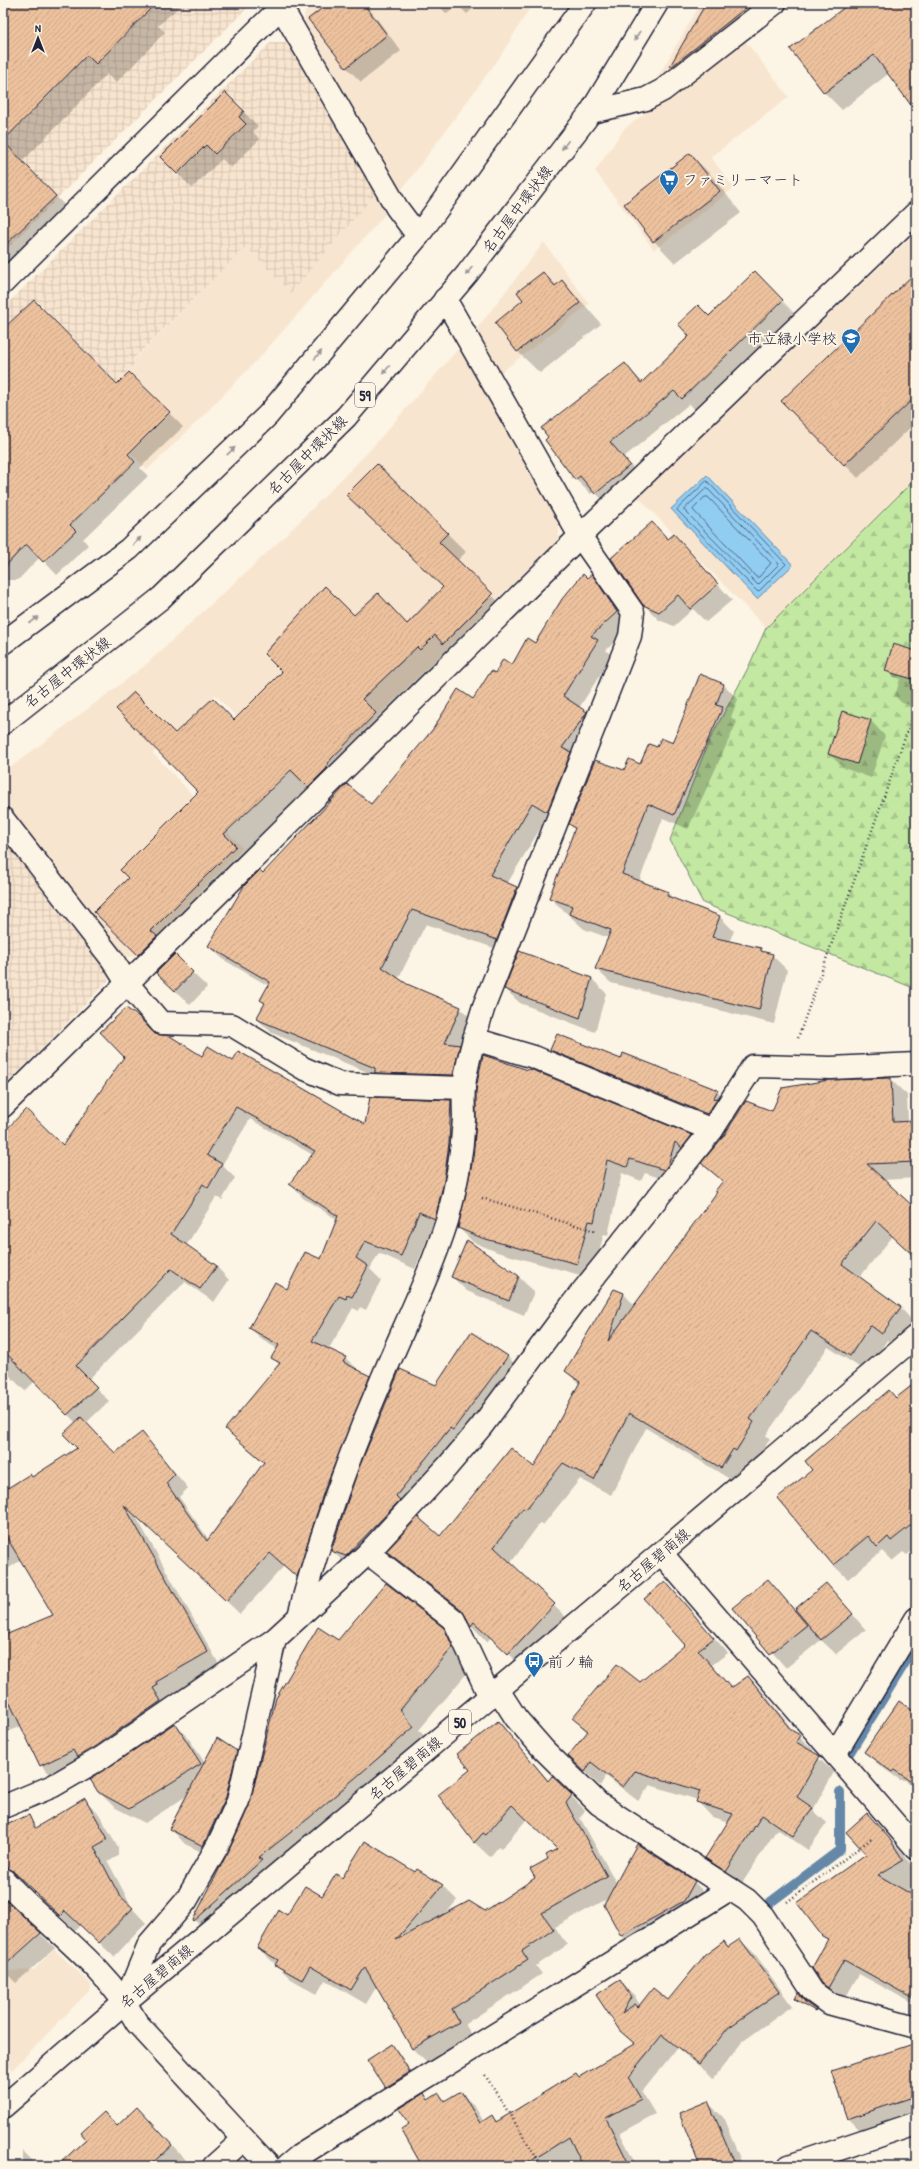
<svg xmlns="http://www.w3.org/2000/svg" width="919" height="2169" font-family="'Patrick Hand','Klee One',sans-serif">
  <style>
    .built { fill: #f8e5cf }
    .industrial { fill: url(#industrial-grid) }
    .forest { fill: url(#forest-firs); stroke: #72856e }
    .water { fill: #91ccf1; stroke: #6588a8 }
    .shadow { fill: #0003; fill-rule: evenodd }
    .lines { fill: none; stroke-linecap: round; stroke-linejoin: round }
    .shore { stroke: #4e6684; stroke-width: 1 }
    .stream { stroke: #6588a8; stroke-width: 10 }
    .building { fill: url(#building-hatch); stroke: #22223b }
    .minor-casing { stroke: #22223b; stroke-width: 25 }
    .major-casing { stroke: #22223b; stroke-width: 25 }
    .path { stroke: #22223b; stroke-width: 2.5; stroke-dasharray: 1 3; stroke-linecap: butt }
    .minor { stroke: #fcf5e5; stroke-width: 22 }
    .major { stroke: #fcf5e5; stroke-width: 22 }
    .oneway { fill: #9a9698 }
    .labels { text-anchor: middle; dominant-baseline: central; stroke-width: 4; stroke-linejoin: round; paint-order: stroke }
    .shield { fill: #fcf5e5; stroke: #63616e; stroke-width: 1 }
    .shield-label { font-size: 14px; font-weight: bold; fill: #22223b }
    .poi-label { font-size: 15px; fill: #22223b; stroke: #fcf5e5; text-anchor: start }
    .street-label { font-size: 15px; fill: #22223b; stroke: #fcf5e5 }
  </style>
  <defs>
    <pattern id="industrial-grid" width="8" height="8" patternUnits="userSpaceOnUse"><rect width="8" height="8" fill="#f8e5cf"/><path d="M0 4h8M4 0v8" fill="none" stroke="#d4c4b3"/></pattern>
    <pattern id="forest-firs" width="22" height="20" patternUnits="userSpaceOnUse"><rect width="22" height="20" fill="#c3e8a2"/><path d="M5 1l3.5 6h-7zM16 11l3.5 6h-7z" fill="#a7c78c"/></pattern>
    <pattern id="building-hatch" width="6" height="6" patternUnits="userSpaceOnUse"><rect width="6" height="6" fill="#edc19d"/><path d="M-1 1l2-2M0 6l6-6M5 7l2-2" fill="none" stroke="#cba688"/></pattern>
  </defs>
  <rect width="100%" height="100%" fill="#fcf5e5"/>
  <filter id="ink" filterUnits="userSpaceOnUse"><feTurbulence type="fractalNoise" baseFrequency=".025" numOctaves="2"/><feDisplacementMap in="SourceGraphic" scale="8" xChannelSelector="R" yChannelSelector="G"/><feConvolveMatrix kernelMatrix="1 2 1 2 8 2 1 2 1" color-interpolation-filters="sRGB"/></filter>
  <g filter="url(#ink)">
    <!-- built -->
    <g class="built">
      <path d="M312,3h221l-33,54 -99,134 -97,-165 1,-17z"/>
      <path d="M701,3h55l-99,79 -1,-2z"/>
      <path d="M744,39l45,58 -78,60 23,31 -80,62 -59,-79 29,-42z"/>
      <path d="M377,192l11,19 -127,145 -67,69 -47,45 -55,-56 22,-30 20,-20 -2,-2 114,-117z"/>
      <path d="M916,232v246l-150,150 -128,-131z"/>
      <path d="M544,242l45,62 -90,70 -22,-39 1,-8z"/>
      <path d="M458,349h5l96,170v20l-254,248 -90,-92 -62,58 90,95 -107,109 -17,-1 -116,-149v-34l140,-106 141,-130 84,-85z"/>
      <path d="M54,1949l36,34 1,6 -79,81 -9,-10v-89l31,-1z"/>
    </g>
    <!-- industrial -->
    <g class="industrial">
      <path d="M11,3h241l-249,250v-178z"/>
      <path d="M287,42l90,150 -86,101 -45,-47 -114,115 2,3 -131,134v-190l267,-265z"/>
      <path d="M3,833l102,127 3,21 -105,107z"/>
    </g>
    <!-- forest -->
    <path class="forest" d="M916,478v511l-213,-86 -33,-63 39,-99 39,-73 18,-40z"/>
    <!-- water -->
    <path class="water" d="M707,475l86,90 -36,34 -86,-90z"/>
    <!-- shadow -->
    <g class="shadow">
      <path d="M3,3h180l-25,23 7,6 -49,51 -9,-9 -85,88 53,54 -56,53 -10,-10 -6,6z"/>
      <path d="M331,3h34l36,48 -40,31 -15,-15z"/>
      <path d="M436,3h43l-12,11 -9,-9 -11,9z"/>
      <path d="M707,3h25l18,28 -64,50 -15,-15z"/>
      <path d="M852,3h64v108l-28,-37 -46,36 -17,-17 -34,-43z"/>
      <path d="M225,94l33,32 -5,6 7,7 -29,29 -9,-9 -30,29 -31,-31z"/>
      <path d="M690,154l21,21 30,38 -66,50 -21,-22 -29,-37z"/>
      <path d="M543,273l14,13 5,-4 21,21 18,21 -61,49 -22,-21 -22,-29 29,-22z"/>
      <path d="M755,273l41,42 -99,98 -8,-9 -65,53 19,23 -33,28 -16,-17 -3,3 -15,-14 -30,-40 79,-76 18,19z"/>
      <path d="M916,284v138l-58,56 -75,-77z"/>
      <path d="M3,353l114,32 12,-12 54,54 -43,41 8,8 -65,63 5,6 -31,30 -17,-18 -22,23h-15z"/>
      <path d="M366,514l81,19 19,19 -9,9 54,53 -167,171 27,21 103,-105 21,-26 17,-9 23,-22 56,-68 15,14 25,37 -25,23 6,6 -33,52 21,19 -38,98 -15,-8 -40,67 10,4 14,14 -20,52 -85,-30 -28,55 8,6 54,23 15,14 -8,67 -85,-11 -110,-45 -15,-14 8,-15 -4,-4 8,-14 -45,-26 -15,-14 54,-72 65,-69 -17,-17 -69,65 12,12 -84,86 37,36 -17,18 -76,-74 15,-53 70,-86 -24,-58 59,-13 144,-127 30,31 36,-37z"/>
      <path d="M652,523l17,17 5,-5 58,65 -26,22 -13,-13 -19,17 -15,-6 -15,-15z"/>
      <path d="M913,641l3,1v65l-14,-4 -7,-7 5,-17 -7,-2 -7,-7 25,-20z"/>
      <path d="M709,679l15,6 14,14 -7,18 6,5 -49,107 -25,-11 -24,64 29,11 8,8 43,15 15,15 -5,11 32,7 4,4 7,2 15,15 -13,54 -163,-41 -15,-14 13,-31 -25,-9 -34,-31 25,-69 -5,-5 55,-52 15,-7 17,-17 16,-3z"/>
      <path d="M843,712l28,9 14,15 -14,42 -27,-10 -15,-14z"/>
      <path d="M592,979l14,14 -11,39 -75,-29 -15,-14z"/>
      <path d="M156,1035l47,23 31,4 132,64 85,-25 13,14 -16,116 -15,-6 -18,44 -36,-16 -9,16 11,11 -15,30 -6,-3 -1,4 -6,-3 -25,42 17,8 38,32 -73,200 -26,-24 -44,48 -105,-99 85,151 -51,30 2,3 -116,80 -14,-14 -19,-39 -19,7v-96l52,-21 -34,-56 -18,12v-79l30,-15 46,-29 -3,-26 -41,-42 -10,10 -22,-22v-235l61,12zM250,1119l63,36 -23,29 13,14 35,22 -17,41 -71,67 14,13 14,8 -5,9 7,7 -54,64 38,34 -55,77 -30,-43 9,-9 -46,-54 -26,20 -30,-31 23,-22 -21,-21 97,-98 29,20 15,-22 -13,-14 -30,-20 30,-49 6,3 13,-22 -13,-13z"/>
      <path d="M551,1050l70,10 96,31 15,14 -10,24 -156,-64z"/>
      <path d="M530,1070l161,66 14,14 -27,34 -33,-11 -4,8 -19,-8 -14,62 -4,-1 -13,44 -94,-26 -24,-10 -14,-14z"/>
      <path d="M890,1079l17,16 1,27h8v56l-34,2 34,31v47l-23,-22 -34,42 42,30 15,17 -17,24 -12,-9 -20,32 -39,-25 -62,88 4,4 -17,27 -15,18 -92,-56 -35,67 -31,-16 -37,46 -3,-2 -30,41 60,57 -45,48 -34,-32 -4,5 -15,-16 -6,-10 -62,-48 -16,-17 52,-14 94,-69 46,-83 -14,-14 49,-81 9,4 11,12 83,-113 5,-11 -20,-19 70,-51z"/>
      <path d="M467,1242l52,35 15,15 -10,23 -57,-24 -15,-14z"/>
      <path d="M507,1356l15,15 -175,194 -15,-14 105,-165z"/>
      <path d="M916,1384v163l-9,8 -4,-3 -11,9 -10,-10 -34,28 -15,-14 -19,-95z"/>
      <path d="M768,1580l27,30 31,-26 40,46 -30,24 -15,-14 -35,28 -52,-60z"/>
      <path d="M665,1583l63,70 -16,12 20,24 16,-12 15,15 33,42 18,16 -2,3 22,19 -21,38 14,13 -19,27 -31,-21 -36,56 -20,-13 -15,-14 23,-36 -17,-5 -14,-15v-2l-48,-15 -12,16 -32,-25 -6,10 -31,-30 19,-23 -15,-15 67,-35 47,-37z"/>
      <path d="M443,1629l20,20 9,18 -53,63 14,17 -219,192 -20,-20 144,-278z"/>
      <path d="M916,1714v74l-11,-8h-5l-21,-15 -14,-13z"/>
      <path d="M498,1722l51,59 3,-4 33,33 -5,8 37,66 21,-39 56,37 13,13 -72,54 -13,-13 -17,-31 4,-7 -54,29 12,18 -31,21 6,8 -77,50 8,13 -46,26 -14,-14 -36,-63 -11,18 -41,-24 -8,14 -26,-15 -33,-31 29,-32 35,-18 20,-19 73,-6 2,-3 26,16 14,14 -13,16 41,-4 51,-34 22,-29 -31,-30 -26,30 -3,-2 -8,10 -15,-14 -36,-48 33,-25z"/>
      <path d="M175,1724l14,15 16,24 31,-12 15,15 -33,94 -33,-16 -14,-15 17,-34 -43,28 -31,-16 -15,-15z"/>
      <path d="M85,1800l14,14 19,33v9l-10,6 25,47 13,14 -32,34 -33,-32 -6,5 -47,-45 -7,-4h-7l-9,10 3,11 47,46 -39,35 -8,-8 -5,4v-119z"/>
      <path d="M867,1814l36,39 13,20v132l-57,-31 -16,28 -20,-19 5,-42 -6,-6 45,-81z"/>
      <path d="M740,1940l15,14 37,52 -50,36 -28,36 -37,-30 -35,44 13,22 -35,19 17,33h-214l-12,-41 13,-30 5,5 10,-6 7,7 15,-9 14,15 9,15 8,-5 6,5 137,-77 -14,-14 -2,-50 15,14 6,10 28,-4 56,-58 5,5z"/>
      <path d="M392,2045l7,8 18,27 -24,14 -7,-7z"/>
      <path d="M916,2050v65l-53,18 -15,-15z"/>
      <path d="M708,2103l15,14 20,49h-42z"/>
      <path d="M152,2123l34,37 -7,6h-120l59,-39z"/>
      <path d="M23,2151l15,15h-21l6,-5z"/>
    </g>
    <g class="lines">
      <!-- shore -->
      <g class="shore">
        <path d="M707,481l79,83 -28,28 -81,-82z"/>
        <path d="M707,488l72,76 -21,21 -74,-75z"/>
        <path d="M705,497h3l63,66 -12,14h-3l-63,-67z"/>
      </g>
      <!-- stream -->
      <g class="stream">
        <path d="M850,1752l66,-107"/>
        <path d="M768,1904l72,-54v-58"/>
      </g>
    </g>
    <!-- building -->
    <g class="building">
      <path d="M3,3h153l-60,61 -9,-9 -84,86 53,55 -53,51z"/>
      <path d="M329,3h34l24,32 -41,33 -38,-49z"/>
      <path d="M706,3h46l-81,64 -1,-1z"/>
      <path d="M850,3h66v109l-42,-57 -50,38 -34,-44z"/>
      <path d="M225,92l19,19 -5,6 7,7 -31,30 -9,-9 -29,29 -17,-17z"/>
      <path d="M690,153l30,38 -67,51 -29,-38z"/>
      <path d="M755,271l28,29 -101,99 -8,-8 -64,51 20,23 -35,29 -15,-18 -5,4 -30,-40 3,-3 -7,-9 84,-65 16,20 48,-47 -11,-12 20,-19 11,11z"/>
      <path d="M543,272l12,14 7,-6 18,23 -63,49 -22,-29 28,-23 -6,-8z"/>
      <path d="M916,272v124l-72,69 -63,-64z"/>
      <path d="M34,300l83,84 12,-12 41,40 -42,42 7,8 -65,63 6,6 -33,31 -17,-18 -23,25v-240z"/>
      <path d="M377,464l71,69 -9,9 54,52 -50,50 -8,-9 -15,15 -3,-3 -55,52 14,14 -45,46 -5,7 2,1 -20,20 -17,-17 -67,64 12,12 -85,85 6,5 -19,19 -44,-43 34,-34 -8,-8 78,-78 -82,-83 18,-17 41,41 38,-35 21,22 48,-48 -18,-18 61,-68 29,29 24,-22 29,31 36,-37 -97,-92z"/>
      <path d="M652,522l16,17 6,-5 44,50 -28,25 -12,-14 -19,17 -16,-7 -32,-47z"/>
      <path d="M583,574l4,4 5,-4 25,38 -26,24 7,4 -35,56 24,16 -25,36 9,4 -24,60 -15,-9 -42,72 27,12 -20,53 -85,-30 -30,57 25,17 54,23 -16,36 15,2 -7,30 -78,-2v-5l-119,-49 9,-16 -5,-3 10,-18 -62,-36 36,-60 16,-16 3,3 84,-89 24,20 62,-75 25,-40 15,10 18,-28 4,2 8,-14 9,6 15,-27 8,5 27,-44z"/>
      <path d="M893,644l23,7v29l-31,-9z"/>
      <path d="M700,674l24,10 -8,21 7,2 -49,108 -26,-11 -26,70 47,18 -2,4 53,20 -8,21 49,11v3l12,3 -14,56 -164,-41 16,-39 -42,-16 3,-8 -23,-8 26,-70 -6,-4 26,-64 29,10 5,-11 11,5 9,-20 8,3 4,-9 12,5z"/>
      <path d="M842,711l29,9 -14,44 -29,-10z"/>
      <path d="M519,951l73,27 -12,40 -76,-29z"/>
      <path d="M175,954l18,18 -18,19 -19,-18z"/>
      <path d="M126,1008l12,8 17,18 15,2 32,20 6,-10 25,15 5,-10 127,73 5,-27 81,3 -2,43 -5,38 -9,38 -16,-7 -18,44 -36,-15 -9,17 12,8 -16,31 -5,-2 -1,4 -7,-3 -27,45 34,16 -3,5 27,14 -46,115 -27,86 -27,-24 -44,48 -102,-96 84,147 -52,30 2,3 -5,3 8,13 -67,46 -17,10 -4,-7 -33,16 -37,-77v-53l50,-21 -50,-84v-40l27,-17 2,3 45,-29 -14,-14 18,-17 34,36 27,-21 33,42 -9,9 41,58 57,-79 -39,-33 55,-66 -9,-5 8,-13 -30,-17 26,-46 12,7 18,-37 16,7 17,-43 -49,-32 26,-33 -79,-44 -29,48 15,9 -14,24 -5,-4 -32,50 46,32 -17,23 -29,-20 -95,97 21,21 -30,28 -64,-65v-217l23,-24 37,36 61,-88 -24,-25z"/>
      <path d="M557,1034l64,25 2,-6 95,37 -5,9 5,-1 -11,16 -157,-64z"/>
      <path d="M483,1055l45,15 2,-1 162,66 -10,13 -7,-6 -7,23 -4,5 -34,-11 -3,8 -20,-7 -13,62 -5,-1 -12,43 -95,-26 -24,-10 15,-69 3,-39v-32z"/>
      <path d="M891,1078l2,44 23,-1v41l-49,2 49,45v49l-40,-37 -34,43 59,43 -19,27 -12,-9 -20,31 -39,-25 -61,88 4,3 -18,29 -3,-2 -12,19 -92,-55 -35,67 -31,-17 -37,46 -3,-1 -29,39 61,57 -47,50 -34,-32 -3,4 -9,-16 -76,-59 32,-34 22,19 71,-88 23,19 46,-85 -15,-11 49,-82 10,4 -16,48 109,-149 -2,-1 8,-10 -22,-18 22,-26 23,-36 26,10 10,-23 47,-8z"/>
      <path d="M467,1240l52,36 -10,25 -58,-24z"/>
      <path d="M471,1332l37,24 -55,74 -3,-2 -54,68 4,4 -54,56 -15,-5 27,-81 42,-101 36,16z"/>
      <path d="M916,1382v139l-25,20 -3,-4 -11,10 -9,-11 -35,29 -56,-67 35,-28 -7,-9 84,-71 7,8z"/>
      <path d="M768,1579l39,46 -37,29 -38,-46z"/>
      <path d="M665,1581l49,57 -16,12 33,38 17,-12 43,54 9,5 -4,7 24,14 -23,41 16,11 -20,28 -31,-21 -36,57 -21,-14 28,-44 -37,-12 4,-11 -65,-20 -12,16 -32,-25 -6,10 -17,-16 20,-25 -16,-13 45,-54 23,18 45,-37 -41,-46z"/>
      <path d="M386,1583l58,45 9,19 -53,63 14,17 -105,91 -51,40 4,2 -68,61 -1,-1 36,-70 20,-44 27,-108 42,-71 20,13z"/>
      <path d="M826,1583l27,31 -32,26 -26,-31z"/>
      <path d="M899,1701l17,12v71l-22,-14 -2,2 -28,-20z"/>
      <path d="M498,1721l50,60 4,-5 20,19 -6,8 41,73 -65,37 12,17 -32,21 6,9 -76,49 7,13 -47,27 -47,-82 -14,23 -41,-24 -8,14 -27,-15 3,-5 -21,-12 22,-38 8,5 18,-29 17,10 14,-22 6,4 23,-37 50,31 2,-3 26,16 -47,55 73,-39 16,10 50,-33 -5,-9 18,-10 -2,-4 11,-6 -45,-44 -26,30 -3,-2 -9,10 -36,-48 32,-25 -13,-16z"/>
      <path d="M175,1723l26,41 -72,45 -31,-17 -8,-13z"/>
      <path d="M217,1738l20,13 -11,46 -23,49 -34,-17z"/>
      <path d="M85,1798l23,41 -14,8 25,48 14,13 -34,35 -34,-32 -5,5 -48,-46 -9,-3v-42l26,-10 6,13z"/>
      <path d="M867,1813l22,25 14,22 -25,15 38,22v103l-72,-40 -16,28 -6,-5 -10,-15 16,-29 -6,-3 -25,-33 69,-49 -20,-22z"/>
      <path d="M637,1844l58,37 -11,20 -63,35 -17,-31z"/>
      <path d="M3,1897l38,36 -38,34z"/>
      <path d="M740,1939l39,53 -51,36 -29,36 -37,-29 -34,42 13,22 -35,19 24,48h-47l-14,-29 -46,29h-101l-21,-37 8,-5 -10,-15 25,-16 4,7 11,-7 5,8 17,-10 19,32 12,-8 4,7 80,-49 3,4 56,-33 -15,-13 -24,-36 24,-15 11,17 -9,16 13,-9 3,3 15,-19 15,12 37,-45 19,-14 4,6z"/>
      <path d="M798,1993l7,9 11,8 -1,1 -20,-12z"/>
      <path d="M916,2043v53l-69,23 -16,-48z"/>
      <path d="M392,2044l18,28 -25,16 -18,-28z"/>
      <path d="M708,2101l28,65h-36l-21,-53z"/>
      <path d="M137,2107l35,38 -23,21h-92l29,-27 -5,-6 23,-21 13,14z"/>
    </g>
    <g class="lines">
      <defs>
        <g id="minor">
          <path d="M286,3l-5,4 116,201 21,28"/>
          <path d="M591,112l55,-13 17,-9 112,-87"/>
          <path d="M3,283l278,-276 -3,-4"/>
          <path d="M3,819l109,140 15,24 34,40 71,2 71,43 37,16 124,4"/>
          <path d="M474,1039l60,18 178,73"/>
          <path d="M3,1106l577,-570 336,-323"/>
          <path d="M368,1553l86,67 36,77"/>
          <path d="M661,1553l255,295"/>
          <path d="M299,1616c21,-81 50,-161 83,-237 22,-53 48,-104 65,-158 9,-32 15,-68 17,-102 0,-10 -1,-21 0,-32 3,-27 12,-55 20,-81l146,-370 3,-24 -53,-76 -135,-237"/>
          <path d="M498,1690l18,28 28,32 55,54 148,96 16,16 50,76 15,11 88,24"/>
          <path d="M835,1754l81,-135"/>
          <path d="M3,1807l50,-21 48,-28 174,-119 93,-86 79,-86 34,-40 92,-124 139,-173 41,-64 78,2 85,-4"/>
          <path d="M3,1879c44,48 103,86 134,144l132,143"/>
          <path d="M125,2002l24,-58 37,-43 32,-56 20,-44 37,-162"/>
          <path d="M214,2166l30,-27"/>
          <path d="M287,2166l12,-10 431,-267"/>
          <path d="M789,2166l127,-43"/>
        </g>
        <g id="major">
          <path d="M3,643l126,-94 139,-134 150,-179 167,-233"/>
          <path d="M3,723l158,-125 185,-181 121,-143 124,-162 66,-109"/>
          <path d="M3,2107l122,-105 536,-449 255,-217"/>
        </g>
      </defs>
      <!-- minor casing -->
      <use href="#minor" class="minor-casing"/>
      <!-- major casing -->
      <use href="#major" class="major-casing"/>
      <!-- path -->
      <g class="path">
        <path d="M798,1038l114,-320"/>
        <path d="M482,1198l113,33"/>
        <path d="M787,1902l84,-63"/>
        <path d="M485,2075l57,91"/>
      </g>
      <!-- minor -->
      <use href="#minor" class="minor"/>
      <!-- major -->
      <use href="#major" class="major"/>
    </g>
    <!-- one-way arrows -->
    <defs><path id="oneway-solid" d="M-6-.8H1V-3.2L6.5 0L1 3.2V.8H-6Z"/></defs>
    <g class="oneway">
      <use href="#oneway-solid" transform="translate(637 36) rotate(121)"/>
      <use href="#oneway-solid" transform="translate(565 145) rotate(127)"/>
      <use href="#oneway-solid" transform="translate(469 271) rotate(128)"/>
      <use href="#oneway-solid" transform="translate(318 355) rotate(-50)"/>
      <use href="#oneway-solid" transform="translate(386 370) rotate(130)"/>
      <use href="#oneway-solid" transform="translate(231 451) rotate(-44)"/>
      <use href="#oneway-solid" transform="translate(137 541) rotate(-44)"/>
      <use href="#oneway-solid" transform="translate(34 620) rotate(-37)"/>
    </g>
  </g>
  <!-- icons -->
  <defs>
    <symbol id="supermarket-pin" viewBox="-11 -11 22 30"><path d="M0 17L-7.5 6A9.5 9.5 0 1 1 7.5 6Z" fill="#1f6fb2" stroke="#fcf5e5"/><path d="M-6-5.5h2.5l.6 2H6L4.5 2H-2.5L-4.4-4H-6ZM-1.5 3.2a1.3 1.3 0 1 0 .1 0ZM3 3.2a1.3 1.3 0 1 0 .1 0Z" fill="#fff"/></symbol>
    <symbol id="school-pin" viewBox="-11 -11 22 30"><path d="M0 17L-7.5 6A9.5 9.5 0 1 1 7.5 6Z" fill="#1f6fb2" stroke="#fcf5e5"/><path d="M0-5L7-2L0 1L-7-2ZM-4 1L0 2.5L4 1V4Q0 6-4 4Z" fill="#fff"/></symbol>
    <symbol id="bus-pin" viewBox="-11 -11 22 30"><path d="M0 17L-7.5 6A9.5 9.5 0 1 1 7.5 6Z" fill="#1f6fb2" stroke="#fcf5e5"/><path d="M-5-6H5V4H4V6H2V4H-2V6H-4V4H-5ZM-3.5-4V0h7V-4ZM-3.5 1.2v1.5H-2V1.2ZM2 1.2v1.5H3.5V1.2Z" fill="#fff"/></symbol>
  </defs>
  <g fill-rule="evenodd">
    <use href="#supermarket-pin" x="658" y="168" width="22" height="30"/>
    <use href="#school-pin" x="840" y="327" width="22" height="30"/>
    <use href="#bus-pin" x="523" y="1650" width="22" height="30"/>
  </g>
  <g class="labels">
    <!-- shield labels -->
    <g class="shield">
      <rect x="355" y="383" width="20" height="24" rx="3"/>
      <rect x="449" y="1710" width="22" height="24" rx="3"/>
    </g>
    <g class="shield-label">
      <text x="365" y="395">59</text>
      <text x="460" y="1722">50</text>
    </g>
    <!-- poi labels -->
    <g class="poi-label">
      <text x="683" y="179">ファミリーマート</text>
      <text x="837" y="338" text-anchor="end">市立緑小学校</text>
      <text x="548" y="1661">前ノ輪</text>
    </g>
    <!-- street labels -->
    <g class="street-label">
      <text transform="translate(517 209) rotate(-53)">名古屋中環状線</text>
      <text transform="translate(307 455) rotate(-45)">名古屋中環状線</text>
      <text transform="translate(67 672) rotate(-38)">名古屋中環状線</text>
      <text transform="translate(653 1560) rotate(-40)">名古屋碧南線</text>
      <text transform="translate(405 1768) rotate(-40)">名古屋碧南線</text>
      <text transform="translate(156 1976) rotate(-40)">名古屋碧南線</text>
    </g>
  </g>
  <!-- margin -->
  <rect width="919" height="2169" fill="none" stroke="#fcf5e5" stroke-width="16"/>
  <rect x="8" y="8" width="903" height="2153" fill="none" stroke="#22223b" stroke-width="1.5" filter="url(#ink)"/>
  <!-- north arrow -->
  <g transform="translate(38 38)" stroke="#fcf5e5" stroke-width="3" paint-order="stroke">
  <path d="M0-3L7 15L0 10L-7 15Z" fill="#22223b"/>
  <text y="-6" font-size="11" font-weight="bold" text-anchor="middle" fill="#22223b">N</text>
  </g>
</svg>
